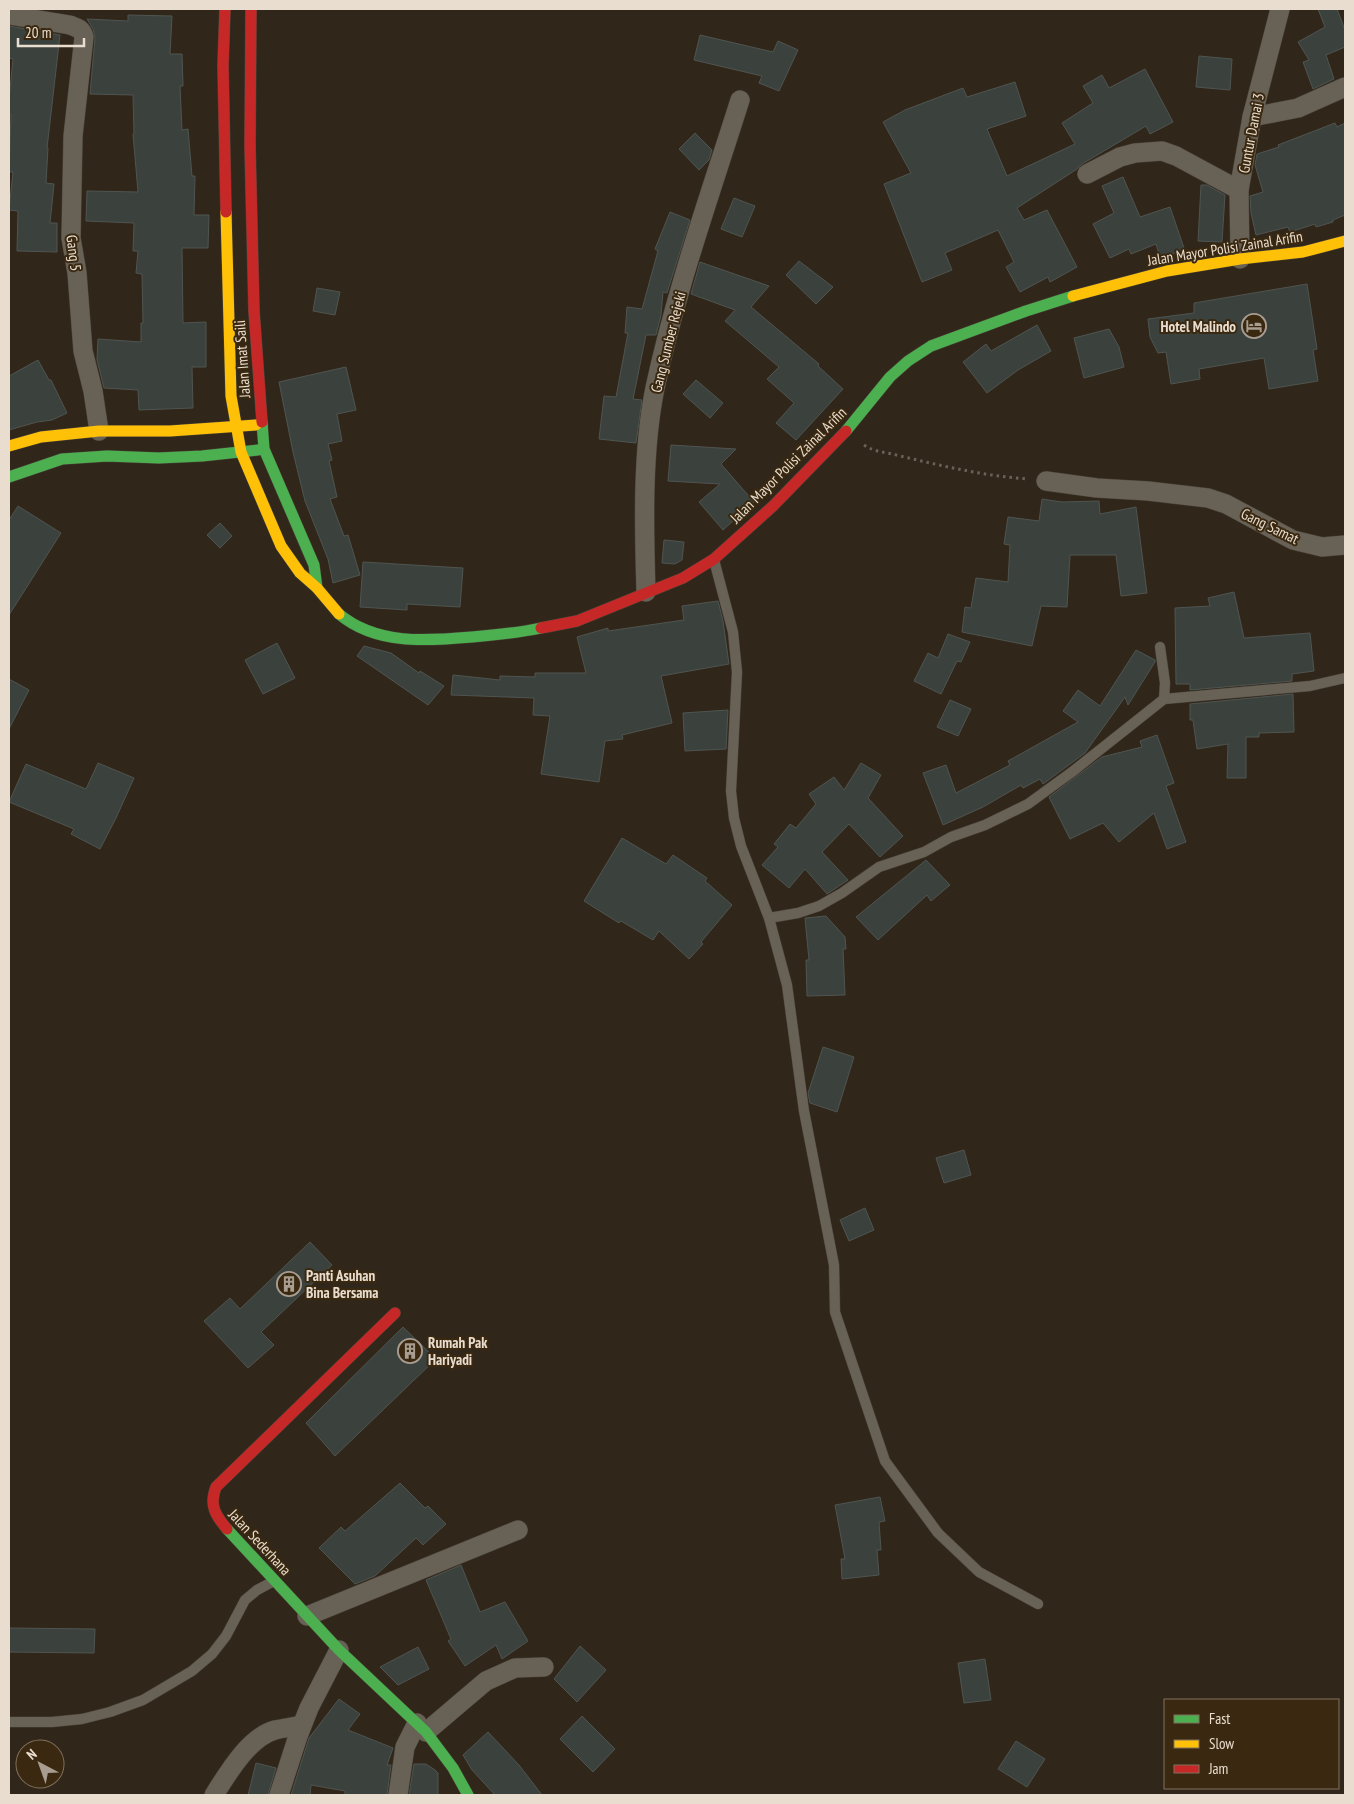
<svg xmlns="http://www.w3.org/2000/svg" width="1354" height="1804" font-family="'PT Sans Narrow',sans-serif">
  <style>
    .building { fill: #3b423e; stroke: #505450 }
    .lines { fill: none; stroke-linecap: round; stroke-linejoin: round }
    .lane-casing { stroke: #4a4238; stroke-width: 11 }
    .street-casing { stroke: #4a4238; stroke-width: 20 }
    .fast-casing { stroke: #4a4238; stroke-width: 12 }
    .slow-casing { stroke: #4a4238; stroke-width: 12 }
    .jam-casing { stroke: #4a4238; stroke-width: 12 }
    .path { stroke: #696259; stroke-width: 3; stroke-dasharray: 2.5 4; stroke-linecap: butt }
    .lane { stroke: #686156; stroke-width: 10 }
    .street { stroke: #686156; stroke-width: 19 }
    .fast { stroke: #4caf50; stroke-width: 11 }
    .slow { stroke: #ffc107; stroke-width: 11 }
    .jam { stroke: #c62828; stroke-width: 11 }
    .labels { text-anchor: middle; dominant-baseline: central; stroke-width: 4; stroke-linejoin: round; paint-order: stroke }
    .street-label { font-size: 15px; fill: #e9ddcf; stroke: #3a2910 }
    .poi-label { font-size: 15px; font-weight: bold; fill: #e9ddcf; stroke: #3a2910; text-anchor: start }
  </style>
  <rect width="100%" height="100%" fill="#30271a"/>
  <!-- building -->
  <g class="building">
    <path d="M1318,9h19l8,21v17l-19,8 8,24 -21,10 -10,-27 6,-2 -11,-18 27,-15z"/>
    <path d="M128,15l44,1 -2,38h12l1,32h-3l2,44 6,-1 4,47h3l-1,39h15l-1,33h-26l1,75 23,-1v45h-14l1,41 -54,2 -1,-20 -34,-2 -7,-28 1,-21 43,3v-19h2l-1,-49 -6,-1 2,-22h-5l1,-28 -48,-2 1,-30 51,1 -5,-58h1l-1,-39 -43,-1 5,-56 -2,-9 -6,-10 41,2z"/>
    <path d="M9,26l51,9 -13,113h1l-2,35 8,1 -4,39h7v29l-40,-1 1,-40 -9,-1 4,-38h-4l2,-57 -2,-1v-14l4,-41 -4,-1z"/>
    <path d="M700,35l73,17 5,-11 20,9 -19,41 -20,-8 3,-7 -68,-16z"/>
    <path d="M1199,56l33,3 -2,31 -34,-3z"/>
    <path d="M1145,69l28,53 -23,12 -4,-8 -64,38 -5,5 -60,39 7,12 23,-10 30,57 -27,15 -2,-5 -28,15 -14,-25 8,-5 -16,-32 -53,23 7,17 -30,12 -38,-98 27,-11 -28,-51 22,-12 58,-22 4,9 48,-15 11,34 -39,13 20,47 68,-32 -13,-21 31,-20 -10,-17 19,-11 7,13z"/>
    <path d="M1335,123l2,4 8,-4v92l-12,5v2l-17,5 -1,-3 -25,8 -2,-5 -32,8 -5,-22 -1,-17 13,-4 -8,-27 2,-11 22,-7 -1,-2z"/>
    <path d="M695,133l17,17 -3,10 -10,10 -20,-21z"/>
    <path d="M1123,177l17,40 30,-10 15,44 -25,6 -4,-13 -25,10 -2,-5 -19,9 -17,-34 21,-11 -12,-27z"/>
    <path d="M1201,185h6l18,10 -3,47 -24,-1z"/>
    <path d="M734,198l21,8 -13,31 -21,-8z"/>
    <path d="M670,212l20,8 -23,73 -4,-1 -2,23 -5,20h-10l-13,64 9,1 -6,43 -37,-4 5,-43 12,1 12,-64h-3l2,-26 15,2 16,-58 -3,-2z"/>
    <path d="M799,261l34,26 -17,17 -30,-29z"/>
    <path d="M700,262l69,24 -18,21 68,57 -1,2 25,23 -47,51 -20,-17 18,-20 -27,-24 12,-12 -54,-46 10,-11 -44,-16z"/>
    <path d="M1307,284l10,65 -4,1 5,31 -49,8 -5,-31 -65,11 1,10 -29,5 -5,-32 -8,1 -8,-16 -2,-18 46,-6v-10z"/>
    <path d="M317,288l23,4 -5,23 -22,-4z"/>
    <path d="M1037,325l14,26 -33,19 -31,23 -24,-31 23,-18 5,7z"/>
    <path d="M1109,329l10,18 5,20 -40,11 -10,-40z"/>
    <path d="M38,360l11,20h2l16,33 -15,7 -15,2 -28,8v-54z"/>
    <path d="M346,367l10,43 -19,4 5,27 -14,3 4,16 -3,1 8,36 -7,2 14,37 4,-1 12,40 -27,8 -5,-24 -23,-58 -12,-49 -14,-70z"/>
    <path d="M696,380l27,23 -13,15 -27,-24z"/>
    <path d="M671,445l65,4 -15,15 33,38 -31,28 -24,-28 21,-18 -52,-3z"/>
    <path d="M1042,499l20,3 37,-1 1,13 36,-7 11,86 -26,3 -5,-41h-46l-3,52 -26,-1 -9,40 -70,-14 3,-25 6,1 5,-30 32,4 2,-37 -6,-1 4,-27 31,4z"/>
    <path d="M18,506l43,27 -52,82v-95z"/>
    <path d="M220,523l12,13 -12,12 -13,-13z"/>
    <path d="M664,540l20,2 -2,18 -7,4 -13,-1z"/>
    <path d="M363,562l100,6 -3,39 -53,-3v6l-47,-3z"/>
    <path d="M1234,592l10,46 66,-5 4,38 -22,3v7l-102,9v-6h-14l-1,-76 35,-2 -2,-8z"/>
    <path d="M718,601l5,20 6,43 -68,12 11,47 -50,12 1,4 -18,2 -6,41 -58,-8 9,-58 -17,-1 1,-17 -83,-3 2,-20 47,5v-4l35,1v-4h51l-9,-36 31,-9v3l76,-11 -2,-14z"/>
    <path d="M948,634l22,8 -9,20 -4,-1 -16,33 -27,-13 14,-28 10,5z"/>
    <path d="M277,643l18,35 -32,16 -18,-34z"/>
    <path d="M364,646l27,7 28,20 1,-2 24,15 -16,19 -71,-49z"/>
    <path d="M1136,650l19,10v2l-27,43 -3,-8 -40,56 -42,31 -3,-5 -17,9 -2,-3 -38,22 -40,18 -20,-52 23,-8 10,28 54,-28 -2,-4 70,-39 -15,-11 15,-21 22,16z"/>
    <path d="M9,679l20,11 -20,39z"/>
    <path d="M1293,694l1,38 -35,1v4h-13v41h-19l1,-34 -31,5 -4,-29h-3v-16z"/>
    <path d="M950,700l21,9 -13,27 -21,-9z"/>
    <path d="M728,710l-2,39 -41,2 -2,-38z"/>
    <path d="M1157,735l17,48 -8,3 20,56 -19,7 -13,-36 -35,29 -16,-19 -33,16 -21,-42 53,-40 40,-10 -2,-6z"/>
    <path d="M98,763l36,15 -18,40 -16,31 -29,-15 3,-5 -65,-27 17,-38 60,25z"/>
    <path d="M861,763l20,12 -13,23 35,38 -23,21 -31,-33 -27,28 26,28 -21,14 -22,-25 -16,19 -27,-23 16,-18 -4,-3 16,-20 6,4 20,-24 -7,-10 25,-17 10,13z"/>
    <path d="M622,838l44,26 7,-9 34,23 -2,3 27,24 -31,37 2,2 -14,15 -30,-28 -6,9 -32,-19 -2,2 -35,-22z"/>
    <path d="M926,860l24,25 -19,16 -4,-6 -49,45 -22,-23z"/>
    <path d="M826,916l19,21 1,12h-3l2,46 -38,1 -1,-36h3l-4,-42z"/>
    <path d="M823,1047l31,10 -17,55 -27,-9 -2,-10z"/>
    <path d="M964,1150l7,25 -27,8 -8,-25z"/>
    <path d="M865,1208l9,22 -25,11 -9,-21z"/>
    <path d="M310,1242l22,23 -71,67 13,13 -26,23 -44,-47 26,-23 10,11z"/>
    <path d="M403,1327l33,32 -101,97 -29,-33z"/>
    <path d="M400,1483l25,25 3,-2 18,18 -23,21 -7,-7 -41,38 -20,8 -36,-36 22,-21 4,4z"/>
    <path d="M880,1497l5,24 -6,1 2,28h-4l2,25 -37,4 -1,-20h4l-10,-54z"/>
    <path d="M461,1565l19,47 25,-10 23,39 -26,18 -6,-14 -31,21 -17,-25 3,-2 -25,-59z"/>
    <path d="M9,1628l86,1 -1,24 -85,-1z"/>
    <path d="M580,1646l26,24 -29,32 -23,-23z"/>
    <path d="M418,1647l11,22 -31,16 -18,-18z"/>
    <path d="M985,1659l6,41 -27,3 -6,-40z"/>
    <path d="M339,1699l21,15 -12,16 45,18 -6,17h4l-4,30h-42v-4l-34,-6 -1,10h-19l18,-57z"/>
    <path d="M582,1716l33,33 -22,23 -33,-33z"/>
    <path d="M488,1732l31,33 23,30h-47l-23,-25 -9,-15z"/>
    <path d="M1016,1741l29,18 -18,28 -29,-18z"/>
    <path d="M256,1763l20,5 -8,27h-20z"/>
    <path d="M414,1764h12l9,6 3,3v22h-29z"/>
  </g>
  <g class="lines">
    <defs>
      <g id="lane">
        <path d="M714,560l19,72 4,40 -6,119 3,27 7,28 28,72 18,67 17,126 30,154 1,47 50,149 53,72 41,39 59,32"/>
        <path d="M1164,699l146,-13 35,-8"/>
        <path d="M769,918l29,-5 21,-7 23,-13 37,-26 45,-15 27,-15 34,-12 43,-21 44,-32 92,-73 1,-16 -5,-36"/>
        <path d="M9,1722h43l30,-3 28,-7 33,-12 49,-29 20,-17 14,-18 19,-36 12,-10 17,-9"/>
      </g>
      <g id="street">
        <path d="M9,15l61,10c8,3 12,4 14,12l-11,99 -2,102 6,35 6,78 10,40 6,40"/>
        <path d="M1252,117l46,-9 47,-21"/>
        <path d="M1087,174l33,-17 15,-4 27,-2 14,5 63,34"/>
        <path d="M1240,259l-1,-69 13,-73 28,-108"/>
        <path d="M1046,481l51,7 51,3 60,7 18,6 67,36 29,7 23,-2"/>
        <path d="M646,592c-2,-65 -4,-140 9,-204 21,-98 55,-193 85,-288"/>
        <path d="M307,1616l211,-86"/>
        <path d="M426,1732l60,-51 29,-13 29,-1"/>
        <path d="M214,1795c14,-22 35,-58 61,-65 9,-2 18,-3 27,-5"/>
        <path d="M279,1795l19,-59 11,-28 30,-58"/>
        <path d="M398,1795l7,-48 12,-24"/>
      </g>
      <g id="fast">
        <path d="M262,422l2,27 50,116 3,23"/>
        <path d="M846,431l44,-54 18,-16 23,-15 95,-35 47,-15"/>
        <path d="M9,477l53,-18 45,-3 52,2 43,-2 56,-6"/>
        <path d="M339,614c37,31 87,27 133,23 23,-2 46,-4 69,-9"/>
        <path d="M227,1529l112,121 87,82 27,36 15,27"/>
      </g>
      <g id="slow">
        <path d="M226,212l5,184 10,56 40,94 19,27 17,15 22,26"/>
        <path d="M1073,296l94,-25 73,-12 63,-7 42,-11"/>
        <path d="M9,446l32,-9 58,-6h71l86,-6"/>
      </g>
      <g id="jam">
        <path d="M225,9l-2,56 3,147"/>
        <path d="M251,9l-1,137 4,165 8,111"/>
        <path d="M541,628l36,-7 106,-43 31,-19 59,-53 73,-75"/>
        <path d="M227,1529c-12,-14 -18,-24 -11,-42l179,-174"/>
      </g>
    </defs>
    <!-- lane casing -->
    <use href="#lane" class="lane-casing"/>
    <!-- street casing -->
    <use href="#street" class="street-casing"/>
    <!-- fast casing -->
    <use href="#fast" class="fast-casing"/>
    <!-- slow casing -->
    <use href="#slow" class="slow-casing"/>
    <!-- jam casing -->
    <use href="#jam" class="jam-casing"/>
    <!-- path -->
    <path class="path" d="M864,445c12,8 23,7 36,11 43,10 84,20 128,23"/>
    <!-- lane -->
    <use href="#lane" class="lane"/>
    <!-- street -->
    <use href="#street" class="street"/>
    <!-- fast -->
    <use href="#fast" class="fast"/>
    <!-- slow -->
    <use href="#slow" class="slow"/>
    <!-- jam -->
    <use href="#jam" class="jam"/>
  </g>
  <!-- icons -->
  <defs>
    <symbol id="hotel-ring" viewBox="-11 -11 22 22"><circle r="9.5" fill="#3a2910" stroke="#a89d90" stroke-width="1.5"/><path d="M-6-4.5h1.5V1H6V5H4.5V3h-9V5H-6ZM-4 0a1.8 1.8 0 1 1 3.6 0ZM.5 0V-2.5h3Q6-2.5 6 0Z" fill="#a89d90"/></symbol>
    <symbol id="building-ring" viewBox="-11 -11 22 22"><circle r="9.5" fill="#3a2910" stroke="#a89d90" stroke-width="1.5"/><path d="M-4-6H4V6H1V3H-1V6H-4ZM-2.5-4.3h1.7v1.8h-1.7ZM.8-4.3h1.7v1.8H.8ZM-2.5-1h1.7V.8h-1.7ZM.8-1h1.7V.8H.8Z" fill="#a89d90"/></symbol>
  </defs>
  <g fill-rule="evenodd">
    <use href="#hotel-ring" x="1240" y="312" width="28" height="28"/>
    <use href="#building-ring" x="275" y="1270" width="28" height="28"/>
    <use href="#building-ring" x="396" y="1337" width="28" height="28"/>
  </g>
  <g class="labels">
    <!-- street labels -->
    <g class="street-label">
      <text transform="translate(1251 133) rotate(-79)">Guntur Damai 3</text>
      <text transform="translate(1225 248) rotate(-9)">Jalan Mayor Polisi Zainal Arifin</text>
      <text transform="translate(74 253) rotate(83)">Gang 5</text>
      <text transform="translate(668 342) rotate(-76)">Gang Sumber Rejeki</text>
      <text transform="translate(242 359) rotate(-94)">Jalan Imat Saili</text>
      <text transform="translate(788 465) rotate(-45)">Jalan Mayor Polisi Zainal Arifin</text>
      <text transform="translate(1270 526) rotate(26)">Gang Samat</text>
      <text transform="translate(260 1542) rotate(47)">Jalan Sederhana</text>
    </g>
    <!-- poi labels -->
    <g class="poi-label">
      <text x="1236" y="326" text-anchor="end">Hotel Malindo</text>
      <text x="306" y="1275">Panti Asuhan<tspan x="306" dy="17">Bina Bersama</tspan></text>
      <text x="428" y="1342">Rumah Pak<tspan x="428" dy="17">Hariyadi</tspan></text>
    </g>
  </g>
  <!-- border -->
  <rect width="1354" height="1804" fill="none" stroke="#e9ddcf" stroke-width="20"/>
  <!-- legend -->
  <rect x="1164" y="1699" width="175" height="90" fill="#3a2910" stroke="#80715c"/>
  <rect x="1174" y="1715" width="25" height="8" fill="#4caf50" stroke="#80715c"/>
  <text x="1209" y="1724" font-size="15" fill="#e9ddcf">Fast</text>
  <rect x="1174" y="1740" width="25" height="8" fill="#ffc107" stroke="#80715c"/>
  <text x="1209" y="1749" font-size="15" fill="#e9ddcf">Slow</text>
  <rect x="1174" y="1765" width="25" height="8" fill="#c62828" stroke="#80715c"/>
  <text x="1209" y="1774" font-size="15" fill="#e9ddcf">Jam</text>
  <!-- north arrow -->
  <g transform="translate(40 1764) rotate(319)"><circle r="24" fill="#3a2910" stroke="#80715c"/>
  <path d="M0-4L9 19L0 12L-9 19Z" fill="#a89d90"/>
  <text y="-8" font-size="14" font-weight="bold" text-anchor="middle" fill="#e9ddcf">N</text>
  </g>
  <!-- scale -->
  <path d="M18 38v8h66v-8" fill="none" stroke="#e9ddcf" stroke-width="2.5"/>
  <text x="25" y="38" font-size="15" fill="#e9ddcf" stroke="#3a2910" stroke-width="4" paint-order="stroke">20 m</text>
</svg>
